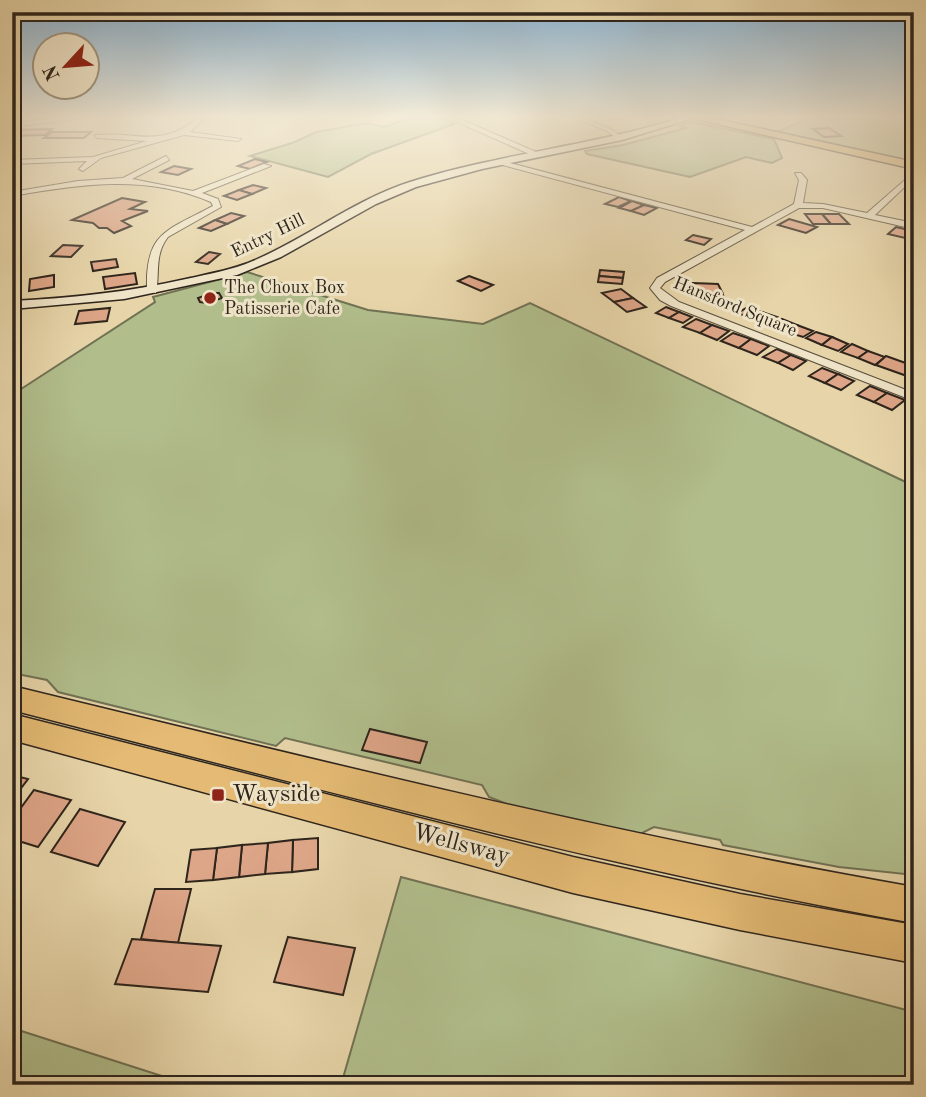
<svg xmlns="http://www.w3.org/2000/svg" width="926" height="1097" font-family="'Old Standard TT',serif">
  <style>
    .green { fill: #b1be8c; stroke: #707254; stroke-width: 2 }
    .building { fill: #dea688; stroke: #2e251c; stroke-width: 2 }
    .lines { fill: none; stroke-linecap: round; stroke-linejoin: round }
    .street-casing { stroke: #5c513f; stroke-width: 2 }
    .secondary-casing { stroke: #2e251c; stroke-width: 3 }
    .primary-casing { stroke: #2e251c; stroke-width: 3 }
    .street { fill: #efe4c7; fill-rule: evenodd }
    .secondary { fill: #efe4c7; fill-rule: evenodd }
    .primary { fill: #e4ba74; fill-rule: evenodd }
    .poi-dot { fill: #8f2418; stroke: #efe4c7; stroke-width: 2.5 }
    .labels { text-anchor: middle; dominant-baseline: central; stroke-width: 6; stroke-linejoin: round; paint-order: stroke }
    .far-street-label { font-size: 18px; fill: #2e251c; stroke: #efe4c7 }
    .far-poi-label { font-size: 18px; fill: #2e251c; stroke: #efe4c7; text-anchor: start }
    .near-poi-label { font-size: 24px; fill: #2e251c; stroke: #efe4c7; text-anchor: start }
    .near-street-label { font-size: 24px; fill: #2e251c; stroke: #efe4c7 }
  </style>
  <rect width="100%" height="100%" fill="#e7d5a9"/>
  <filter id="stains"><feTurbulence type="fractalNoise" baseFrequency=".00286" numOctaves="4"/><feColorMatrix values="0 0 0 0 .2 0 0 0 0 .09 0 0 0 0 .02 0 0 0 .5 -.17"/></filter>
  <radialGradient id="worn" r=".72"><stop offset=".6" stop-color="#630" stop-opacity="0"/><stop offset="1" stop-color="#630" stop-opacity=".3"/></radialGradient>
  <!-- green -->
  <g class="green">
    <path d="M411,118h31l12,6 -83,30 -43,23 -78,-21 45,-14 21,-10 50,-9 18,4z"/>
    <path d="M809,118h105v46l-141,-30z"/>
    <path d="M691,122l83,17 8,19 -10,5 -26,-6 -56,20 -103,-23 -2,-3 38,-6 63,-17 -6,-2z"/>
    <path d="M247,272l121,38 115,14 47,-21 384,183v389l-75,-8 -116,-22 -3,-5 -66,-13 -18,9 -81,-14 -66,-25 -7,-12 -197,-47 -9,8 -218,-54 -11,-12 -35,-7v-284l6,2 137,-89 -2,-5z"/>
    <path d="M401,877l513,135v73h-573z"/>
    <path d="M12,1028l178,57h-178z"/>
  </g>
  <!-- building -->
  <g class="building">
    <path d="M829,128l12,8 -17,1 -11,-8z"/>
    <path d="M52,129l-7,6 -33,1v-6z"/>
    <path d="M52,132h39l-7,6h-40z"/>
    <path d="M255,159l12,3 -17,7 -12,-3z"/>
    <path d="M174,166l17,3 -13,6 -17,-3z"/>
    <path d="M253,185l13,3 -14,6 -13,-4z"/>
    <path d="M239,190l13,4 -15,6 -13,-4z"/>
    <path d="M619,197l12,4 -13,6 -13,-3z"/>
    <path d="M122,198l23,4 -15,7 18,2 -26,10 9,5 -17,7 -7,-5h-8l-6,-5 -21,-3z"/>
    <path d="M632,201l12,4 -13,6 -12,-3z"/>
    <path d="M644,205l13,3 -13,7 -13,-4z"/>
    <path d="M231,213l13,3 -17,8 -12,-4z"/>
    <path d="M805,214h17l9,10h-18z"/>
    <path d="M822,214h17l10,10h-18z"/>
    <path d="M789,219l28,8 -11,6 -28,-8z"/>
    <path d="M215,220l12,4 -16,7 -12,-3z"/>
    <path d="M896,227l17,4 -8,7 -17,-4z"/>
    <path d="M693,235l18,4 -7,6 -18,-5z"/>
    <path d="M63,245l19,1 -11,11 -20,-1z"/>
    <path d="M209,252l11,2 -12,10 -12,-2z"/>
    <path d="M116,259l2,8 -25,4 -2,-9z"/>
    <path d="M600,270l24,2 -1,6 -24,-2z"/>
    <path d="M135,273l2,11 -32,5 -2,-12z"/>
    <path d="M54,275v12l-25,4 1,-12z"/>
    <path d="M469,276l24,9 -12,6 -23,-10z"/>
    <path d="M599,276l24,2 -1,6 -24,-2z"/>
    <path d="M693,283l25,1 4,8h-26z"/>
    <path d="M621,289l12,9 -19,4 -12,-9z"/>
    <path d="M696,292h26l3,9 -26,-1z"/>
    <path d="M212,293h7l3,5 -15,5 -7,-1 -2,-4z"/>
    <path d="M633,298l13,9 -19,5 -13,-10z"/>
    <path d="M666,307l13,5 -10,6 -13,-5z"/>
    <path d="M748,307l14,5 -10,6 -15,-5z"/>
    <path d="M110,308l-3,13 -32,3 4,-13z"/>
    <path d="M679,312l13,5 -9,6 -14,-5z"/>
    <path d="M762,312l15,5 -11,7 -14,-6z"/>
    <path d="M696,319l16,6 -12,8 -17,-6z"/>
    <path d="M782,319l15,6 -10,7 -15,-6z"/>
    <path d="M712,325l17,6 -12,9 -17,-7z"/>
    <path d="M797,325l16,6 -10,6 -16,-5z"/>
    <path d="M816,332l16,5 -10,8 -16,-7z"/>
    <path d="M733,333l18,6 -12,9 -18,-7z"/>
    <path d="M832,337l16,7 -10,7 -16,-6z"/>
    <path d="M751,339l18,7 -12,9 -18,-7z"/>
    <path d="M852,344l16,7 -10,7 -17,-6z"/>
    <path d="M777,349l14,6 -13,8 -15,-6z"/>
    <path d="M868,351l17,6 -10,8 -17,-7z"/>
    <path d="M791,355l15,6 -13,9 -15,-7z"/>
    <path d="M886,356l28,10v4l-7,6 -31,-11z"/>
    <path d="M822,368l16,6 -13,9 -16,-7z"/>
    <path d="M838,374l16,7 -13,9 -16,-7z"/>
    <path d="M870,386l17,7 -13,9 -17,-7z"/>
    <path d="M887,393l18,7 -13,10 -18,-8z"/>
    <path d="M370,729l57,13 -7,21 -58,-13z"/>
    <path d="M12,775l16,4 -16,21z"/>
    <path d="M34,790l37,10 -33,47 -26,-8v-19z"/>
    <path d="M80,809l45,13 -27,44 -47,-14z"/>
    <path d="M318,838v31l-26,3 1,-32z"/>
    <path d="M293,840l-1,32 -27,2 3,-31z"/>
    <path d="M268,843l-3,31 -26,3 3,-32z"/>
    <path d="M242,845l-3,32 -26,3 4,-32z"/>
    <path d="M217,848l-4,32 -27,2 5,-32z"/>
    <path d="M155,889h36l-13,54 -37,-4z"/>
    <path d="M288,937l67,11 -12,47 -69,-13z"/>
    <path d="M132,939l89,7 -13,46 -93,-8z"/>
  </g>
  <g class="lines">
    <defs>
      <g id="street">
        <path d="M57,118h27l-72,9v-4z"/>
        <path d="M198,118h7l-15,14 51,7 -3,2 -54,-6 -83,23 -18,13 -4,-2 8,-8 -75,3v-4l81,-3 54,-16 -50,-3 -2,-3c42,-4 65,14 103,-17z"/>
        <path d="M448,118h10l85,37 -7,2z"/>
        <path d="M583,118l28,11 13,10 -5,1 -12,-9 -24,-10z"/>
        <path d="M166,156l3,4 -37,19 61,12 71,-27 7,2 -69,27 16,6 3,8 -53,30c-14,18 -8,36 -12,56l-9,-2c-2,-59 19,-60 66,-85l-2,-4c-65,-28 -131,-18 -199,-6v-4l66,-11 45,-3z"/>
        <path d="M499,160l253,67 42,-23 5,-24 -4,-7h6l6,7 -4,23 20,1 44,9 47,-41v6l-39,37 39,8v6l-91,-21h-24l-134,74 -5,6 19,14 235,91v8l-243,-95 -11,-6 -10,-12 7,-10 88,-48 -246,-66z"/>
      </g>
      <path id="secondary" d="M680,118h14l-72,22 -140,29 -66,18 -40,17 -95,53 -44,18 -113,24 -112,10v-8c59,-3 117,-9 174,-22 23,-5 46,-9 67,-18 54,-23 101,-61 157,-79 88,-28 181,-36 270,-64z"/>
      <g id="primary">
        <path d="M691,118h21l202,44v7z"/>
        <path d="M12,686c300,73 598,148 902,201v36c-305,-55 -602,-136 -902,-213z"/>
        <path d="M12,714l561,143 167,37 174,31v38l-174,-33 -167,-37 -561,-153z"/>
      </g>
    </defs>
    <!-- street casing -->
    <use href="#street" class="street-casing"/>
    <!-- secondary casing -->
    <use href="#secondary" class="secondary-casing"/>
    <!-- primary casing -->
    <use href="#primary" class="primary-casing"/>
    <!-- street -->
    <use href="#street" class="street"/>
    <!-- secondary -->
    <use href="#secondary" class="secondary"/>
    <!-- primary -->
    <use href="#primary" class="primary"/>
  </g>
  <!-- sky -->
  <linearGradient id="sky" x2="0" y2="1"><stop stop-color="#8ab4d4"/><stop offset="0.43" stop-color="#f4ecd8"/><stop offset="1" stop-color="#f4ecd8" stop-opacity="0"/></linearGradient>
  <rect width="926" height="272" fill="url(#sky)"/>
  <!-- markers -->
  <g class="poi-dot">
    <circle cx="210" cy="298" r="7"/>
    <rect x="211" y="788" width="14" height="14" rx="3.5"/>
  </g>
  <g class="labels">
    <!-- far-street labels -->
    <g class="far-street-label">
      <text transform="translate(268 236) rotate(-26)">Entry Hill</text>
      <text transform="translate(735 307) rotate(22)">Hansford Square</text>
    </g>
    <!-- far-poi labels -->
    <g class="far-poi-label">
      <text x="224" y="288">The Choux Box<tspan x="224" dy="21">Patisserie Cafe</tspan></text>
    </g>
    <!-- near-poi labels -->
    <g class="near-poi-label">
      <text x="232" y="795">Wayside</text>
    </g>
    <!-- near-street labels -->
    <g class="near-street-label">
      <text transform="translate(461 845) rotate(15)">Wellsway</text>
    </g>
  </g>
  <!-- margin -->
  <rect width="926" height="1097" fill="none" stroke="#e7d5a9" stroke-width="42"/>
  <rect x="14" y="14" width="898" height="1069" fill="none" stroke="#2e251c" stroke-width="3.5"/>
  <rect x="21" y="21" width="884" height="1055" fill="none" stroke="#2e251c" stroke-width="2"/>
  <!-- north arrow -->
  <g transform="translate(66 66) rotate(244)"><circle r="33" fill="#efe4c7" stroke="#a29883" stroke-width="2"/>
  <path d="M0-5L12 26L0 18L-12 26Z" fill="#8f2418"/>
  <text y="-10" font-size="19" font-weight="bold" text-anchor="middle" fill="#2e251c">N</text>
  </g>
  <rect width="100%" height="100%" filter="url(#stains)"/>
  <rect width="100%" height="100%" fill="url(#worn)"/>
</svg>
